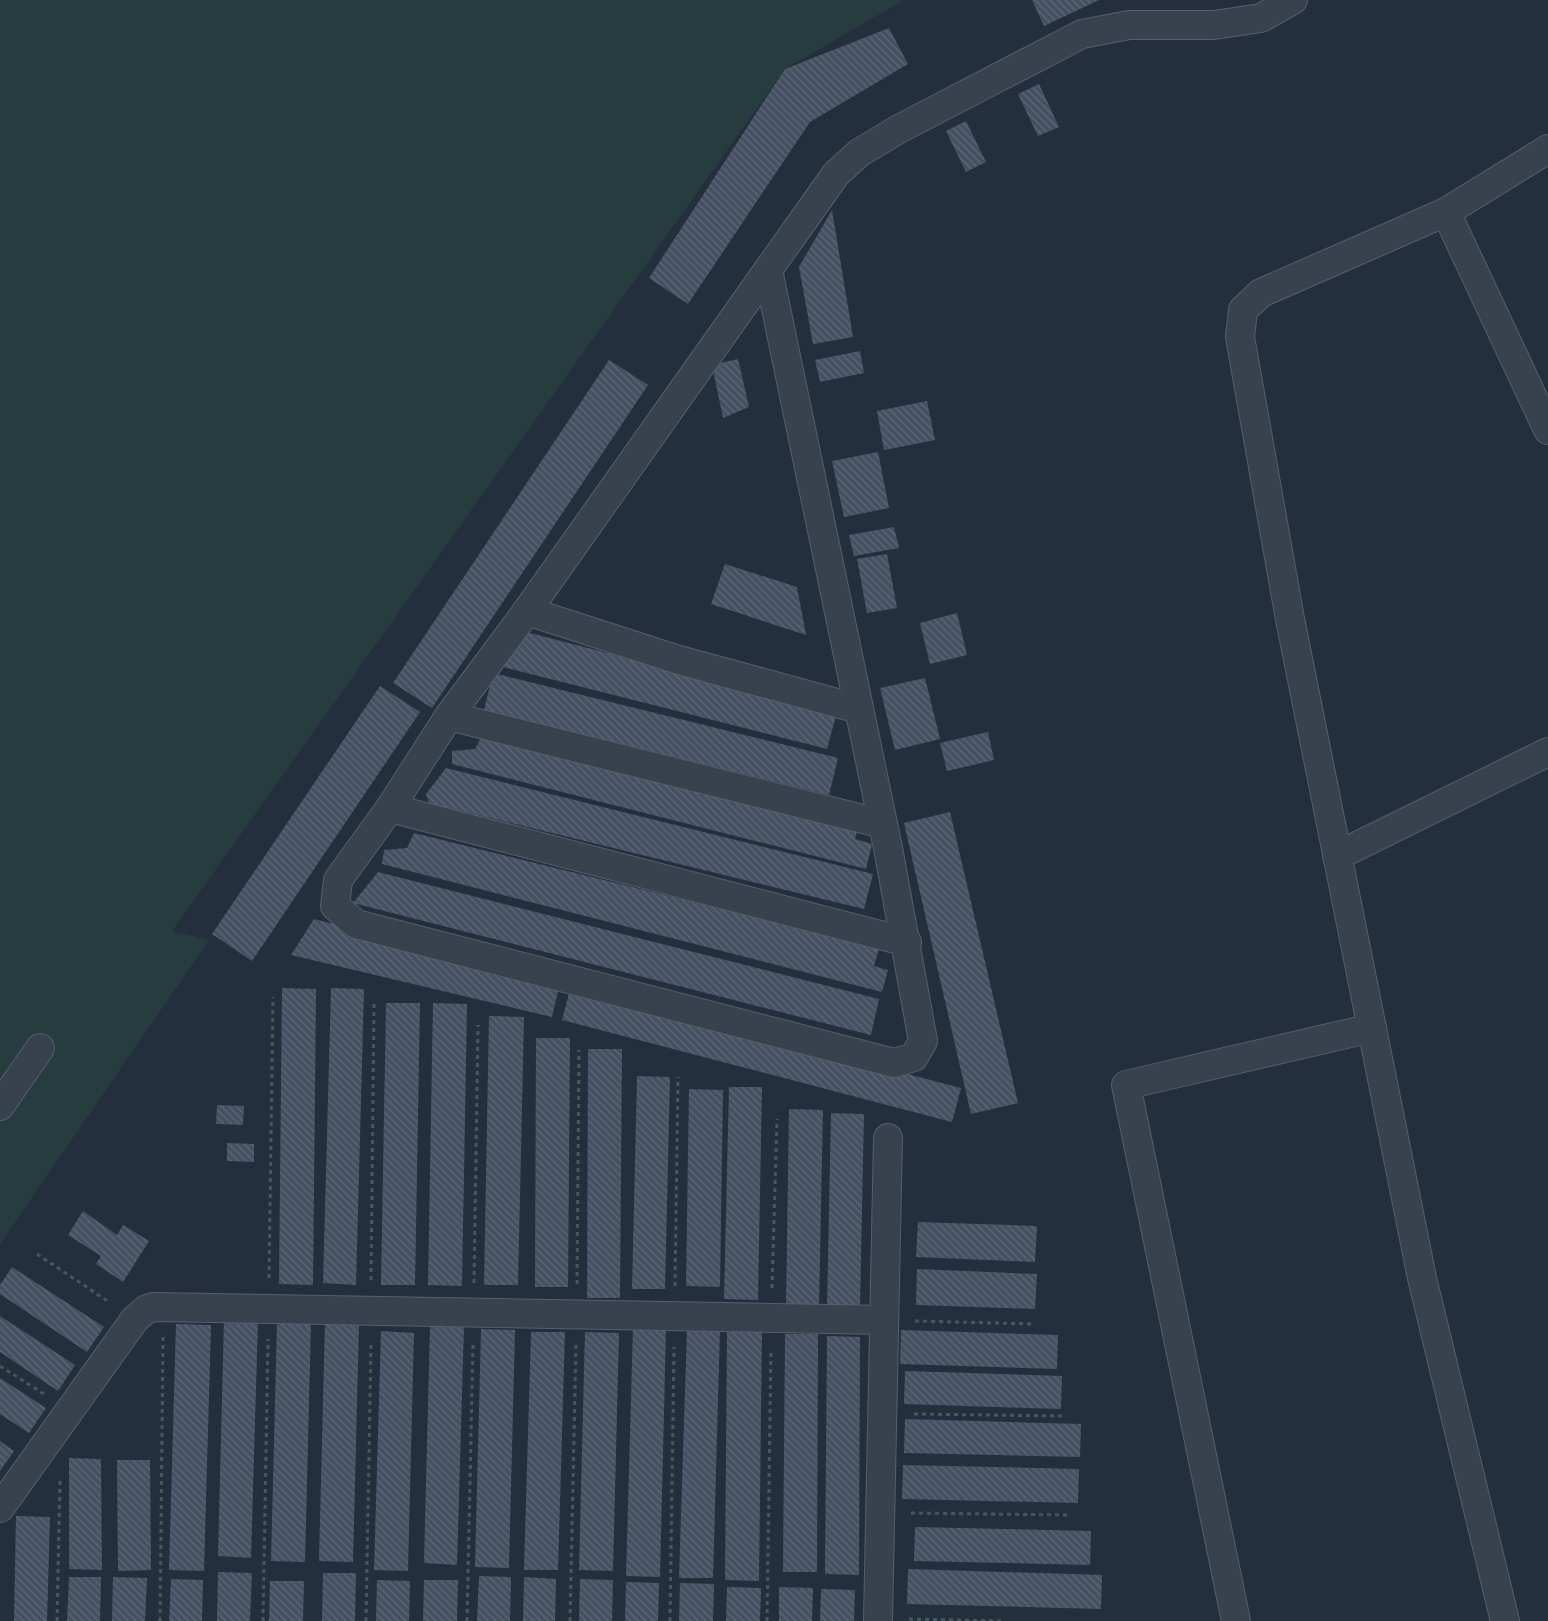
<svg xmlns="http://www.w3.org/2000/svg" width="1548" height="1621" font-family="'DM Sans',sans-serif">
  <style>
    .grass { fill: #263c3f }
    .building { fill: url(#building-back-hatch) }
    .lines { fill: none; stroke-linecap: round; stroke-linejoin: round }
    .minor-casing { stroke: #565f6c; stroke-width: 30 }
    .path { stroke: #44595c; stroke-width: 3; stroke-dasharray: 4 4; stroke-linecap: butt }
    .minor { stroke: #38414e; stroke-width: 28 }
  </style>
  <defs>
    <pattern id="building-back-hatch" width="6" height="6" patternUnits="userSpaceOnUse" patternTransform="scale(1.25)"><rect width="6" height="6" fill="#455162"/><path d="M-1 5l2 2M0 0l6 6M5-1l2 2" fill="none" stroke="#5d6877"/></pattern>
  </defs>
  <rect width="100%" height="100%" fill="#242f3e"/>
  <!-- grass -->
  <path class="grass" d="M0,0h904l-119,69 -613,862 37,9 -209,304z"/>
  <!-- building -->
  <g class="building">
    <path d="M1032,0h67l-55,26z"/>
    <path d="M889,28l19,36 -98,58 -122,182 -39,-26 136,-209z"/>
    <path d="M1039,84l20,43 -21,9 -20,-42z"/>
    <path d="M966,121l20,41 -20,10 -20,-41z"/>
    <path d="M832,210l21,127 -40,7 -14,-77z"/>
    <path d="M860,351l4,22 -44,9 -5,-22z"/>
    <path d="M738,359l11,48 -26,11 -11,-53z"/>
    <path d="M609,360l39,25 -216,323 -39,-25z"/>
    <path d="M927,401l8,39 -51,10 -7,-39z"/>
    <path d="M878,452l11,56 -45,9 -12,-56z"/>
    <path d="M894,527l5,21 -45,8 -5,-21z"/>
    <path d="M887,554l10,54 -30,5 -10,-54z"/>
    <path d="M725,564l72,23 9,48 -95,-31z"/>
    <path d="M957,613l10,42 -37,9 -10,-41z"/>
    <path d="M522,631l315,81 -10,37 -328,-83z"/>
    <path d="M493,673l345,85 -9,37 -345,-85z"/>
    <path d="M925,678l15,61 -45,11 -15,-62z"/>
    <path d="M380,686l40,26 -168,249 -40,-27z"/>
    <path d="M988,732l6,28 -47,11 -7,-28z"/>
    <path d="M483,734l375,93 -3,12 17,5 -6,25 -414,-105v-13l23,-2z"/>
    <path d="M446,768l427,106 -9,35 -435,-106 -3,-9z"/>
    <path d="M950,812l68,291 -47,11 -67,-291z"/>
    <path d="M414,833l465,115 -5,18 14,4 -6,22 -500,-128 2,-14 23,-2z"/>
    <path d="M378,872l501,127 -8,36 -518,-132z"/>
    <path d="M314,919l246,63 -8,35 -261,-62z"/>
    <path d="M571,986l390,102 -9,34 -390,-102z"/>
    <path d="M282,988l34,1 -3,296 -34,-1z"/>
    <path d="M331,988l33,1 -8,296 -33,-2z"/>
    <path d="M386,1003h34l-5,282h-34z"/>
    <path d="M433,1003l34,1 -5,282 -34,-1z"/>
    <path d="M489,1016l35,1 -6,268h-34z"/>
    <path d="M536,1038h34l-2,249h-33z"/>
    <path d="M588,1049h34l-2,249h-33z"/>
    <path d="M637,1076l33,1 -5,212h-33z"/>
    <path d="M729,1087h33l-4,213 -34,-1z"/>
    <path d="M689,1089l34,1 -3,197 -34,-1z"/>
    <path d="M217,1105l27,1 -1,19 -27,-1z"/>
    <path d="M789,1109l34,1 -4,196 -33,-1z"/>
    <path d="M831,1113l33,1 -4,193 -33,-1z"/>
    <path d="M227,1143l27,1v18l-27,-1z"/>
    <path d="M83,1211l34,24 6,-10 26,16 -26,41 -27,-18 5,-8 -33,-21z"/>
    <path d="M918,1222l119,4 -2,36 -119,-5z"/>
    <path d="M12,1267l92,60 -17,25 -87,-58v-9z"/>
    <path d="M917,1269l120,5 -2,35 -119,-4z"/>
    <path d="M0,1316l75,49 -17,26 -58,-39z"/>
    <path d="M224,1319l34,1 -7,238 -33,-2z"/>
    <path d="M325,1322l34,2 -6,238 -34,-1z"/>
    <path d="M277,1323l34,1 -6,238 -34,-1z"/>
    <path d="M176,1324l35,1 -7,246 -35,-1z"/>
    <path d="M430,1326h34l-7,239 -33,-2z"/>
    <path d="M633,1327l33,1 -6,249 -34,-1z"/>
    <path d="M481,1329l34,1 -6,238 -34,-1z"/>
    <path d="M687,1329h33l-7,249h-34z"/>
    <path d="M727,1330l35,1 -3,250 -34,-1z"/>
    <path d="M901,1330l157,5 -1,34 -157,-5z"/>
    <path d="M381,1331l33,2 -6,238 -34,-1z"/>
    <path d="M531,1332h34l-7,238h-34z"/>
    <path d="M585,1332l34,1 -6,238 -34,-1z"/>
    <path d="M785,1334h33l-1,238h-34z"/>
    <path d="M827,1336l33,1 -1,238 -34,-1z"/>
    <path d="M905,1371l157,5 -1,33 -157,-5z"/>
    <path d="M0,1378l46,30 -17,25 -29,-19z"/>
    <path d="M905,1419l176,5 -1,33 -176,-4z"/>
    <path d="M0,1441l14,10 -14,20z"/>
    <path d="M69,1458l32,1 1,111 -33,-1z"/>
    <path d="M117,1460h33l1,110 -33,1z"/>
    <path d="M903,1465l176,4 -1,34 -176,-4z"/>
    <path d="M16,1516l34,1 -3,104h-33z"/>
    <path d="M915,1527l176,4 -1,34 -176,-4z"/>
    <path d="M908,1569l194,6 -1,34 -194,-5z"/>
    <path d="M218,1572l34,1 -2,48h-33z"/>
    <path d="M323,1573h33l-1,48h-33z"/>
    <path d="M479,1576l32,1 -1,44h-33z"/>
    <path d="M69,1577h32l-1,44h-33z"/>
    <path d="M113,1577l34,1 -2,43h-33z"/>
    <path d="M524,1577l32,2 -1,42h-32z"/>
    <path d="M171,1579l32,1 -1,41h-33z"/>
    <path d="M580,1579l33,1 -1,41h-33z"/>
    <path d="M377,1580l33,1 -1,40h-33z"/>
    <path d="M424,1580h34l-1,41h-34z"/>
    <path d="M270,1581h34l-1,40h-34z"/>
    <path d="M626,1582l33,1 -1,38h-33z"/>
    <path d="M680,1583l34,1 -1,37h-34z"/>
    <path d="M727,1587l34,1 -1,33h-34z"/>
    <path d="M779,1587l34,1 -1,33h-33z"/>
    <path d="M821,1589l34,1 -1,31h-34z"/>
  </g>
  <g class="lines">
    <defs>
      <g id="minor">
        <path d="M1446,212l102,218"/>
        <path d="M768,270l-241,341 -78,105 -59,92 -52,72 -3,26 21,18 538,139 20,-6 9,-16 -35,-193 -120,-578 68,-96 23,-21 40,-24 183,-95 47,-9h85l47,-7 32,-18"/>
        <path d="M527,611l152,49 180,49"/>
        <path d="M449,716l434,108"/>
        <path d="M390,808l517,134"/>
        <path d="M1337,856l211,-104"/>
        <path d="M0,1106l40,-58"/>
        <path d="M0,1508l135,-189 12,-10 7,-2 730,13"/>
        <path d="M878,1621l10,-483"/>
        <path d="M1236,1621l-110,-536 246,-57"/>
        <path d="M1505,1621l-83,-343 -132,-659 -50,-282 3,-27 18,-17 185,-81 102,-63"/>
      </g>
    </defs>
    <!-- minor casing -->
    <use href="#minor" class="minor-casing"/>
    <!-- path -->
    <g class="path">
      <path d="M37,1254l72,48"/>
      <path d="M269,1278l4,-281"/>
      <path d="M371,1280l3,-277"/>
      <path d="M474,1283l4,-258"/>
      <path d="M577,1284l2,-234"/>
      <path d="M675,1286l3,-209"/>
      <path d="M772,1288l5,-169"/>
      <path d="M915,1321l119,3"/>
      <path d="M0,1366l44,28"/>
      <path d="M914,1414l149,2"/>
      <path d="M911,1513l156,2"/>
      <path d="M909,1619l92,2"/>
      <path d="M57,1621l3,-142"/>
      <path d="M160,1621l3,-284"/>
      <path d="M263,1621l5,-282"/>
      <path d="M366,1621l5,-279"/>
      <path d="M467,1621l6,-277"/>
      <path d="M570,1621l6,-276"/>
      <path d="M670,1621l4,-274"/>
      <path d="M767,1621l4,-272"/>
    </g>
    <!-- minor -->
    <use href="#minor" class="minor"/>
  </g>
</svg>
